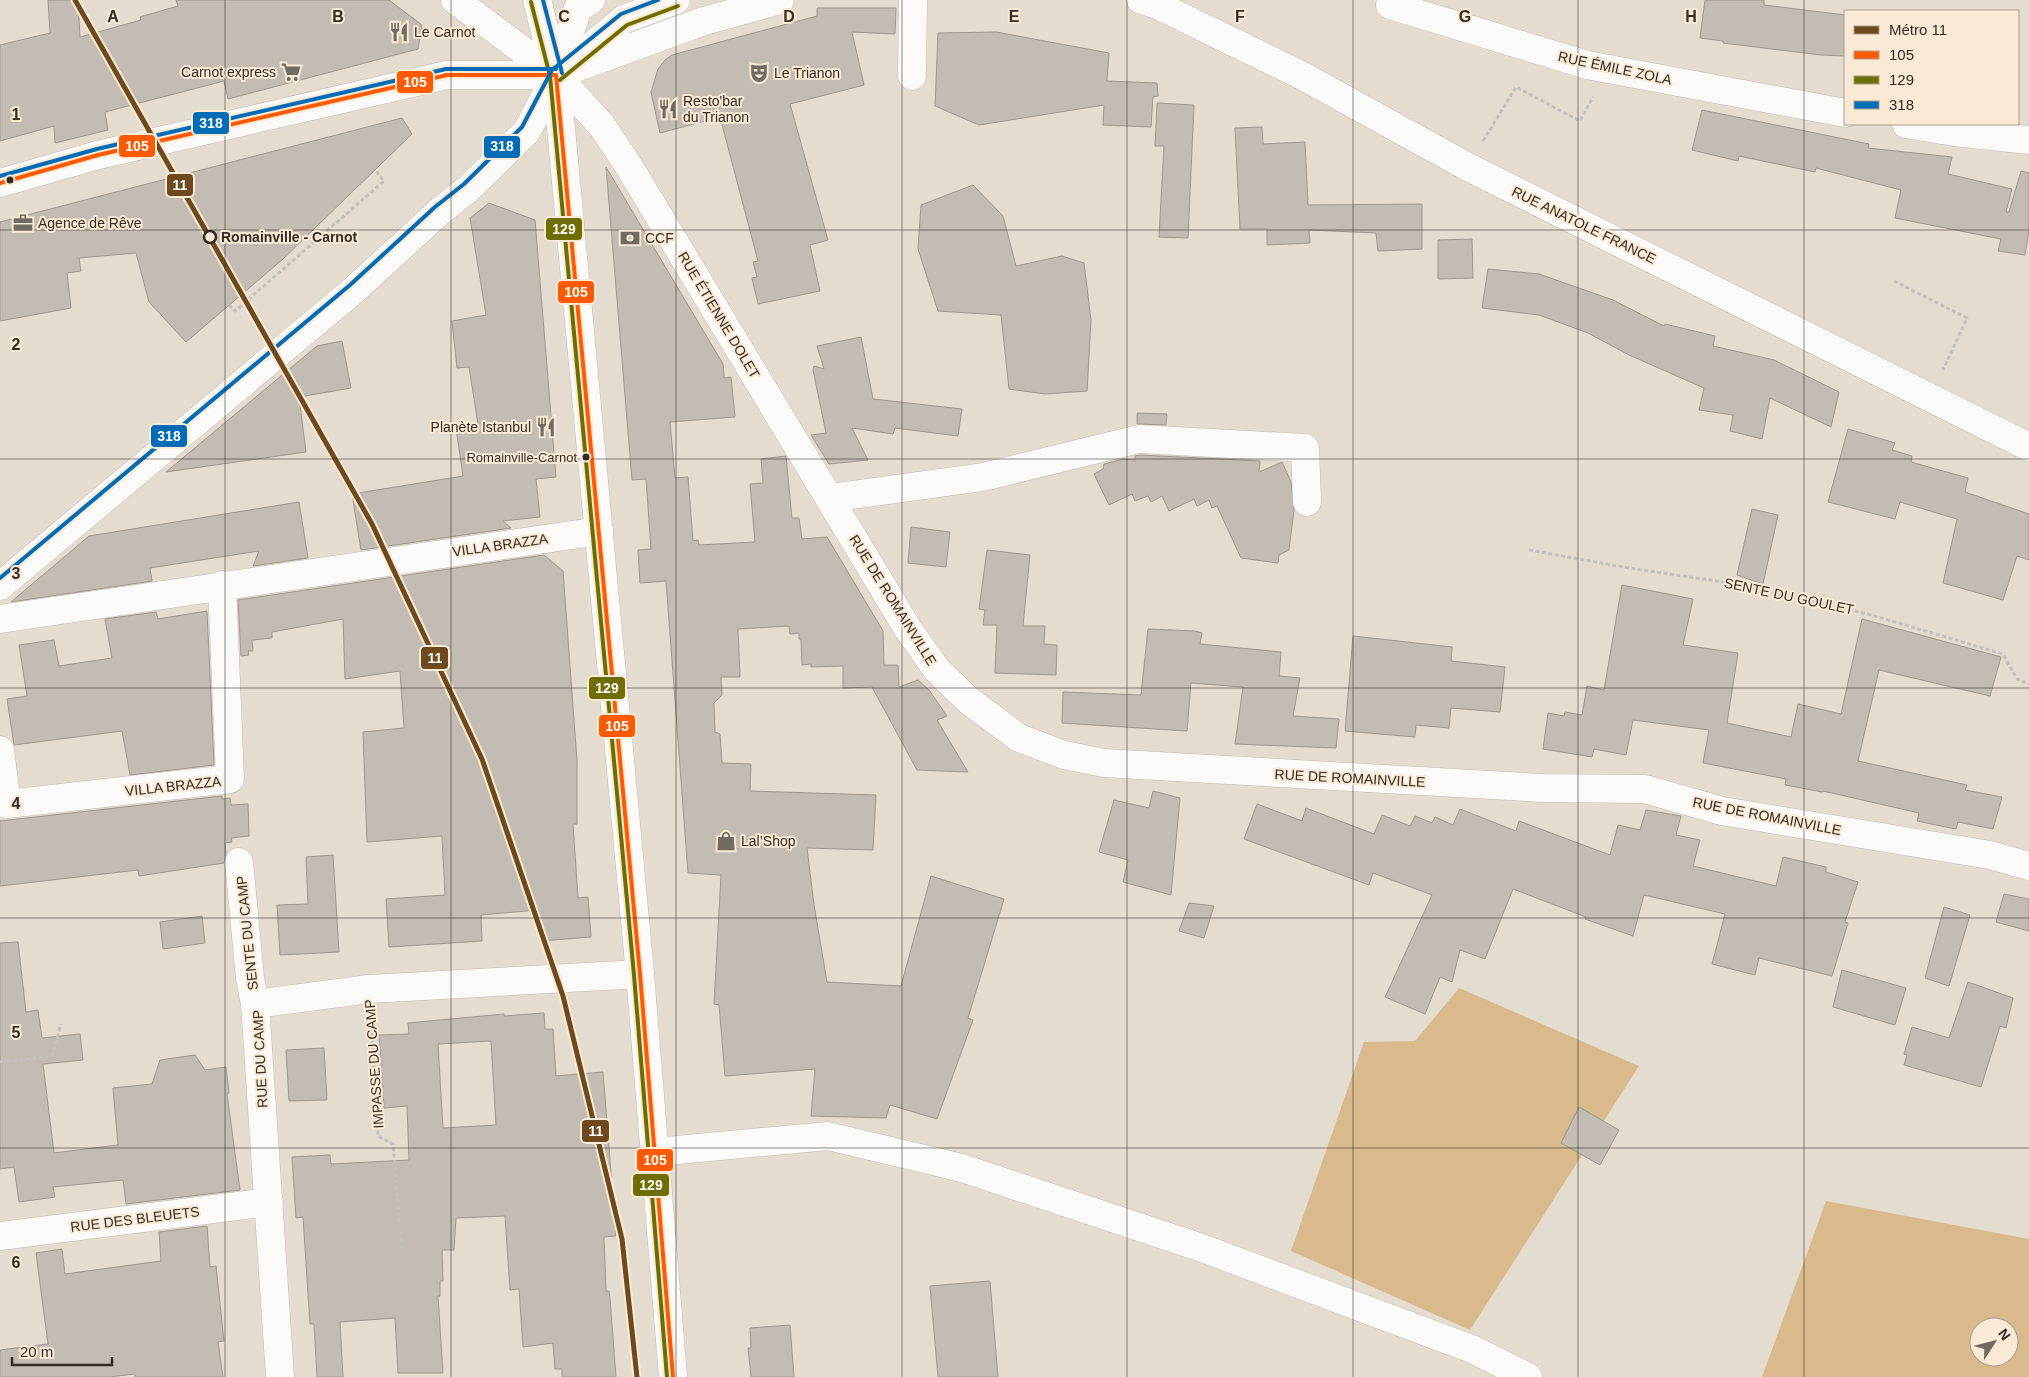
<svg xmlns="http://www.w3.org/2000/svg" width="2029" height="1377" font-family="Helvetica,sans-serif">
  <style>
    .forest { fill: #d9ba8d; fill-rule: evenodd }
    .building { fill: #c2bcb2; stroke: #9e978e; fill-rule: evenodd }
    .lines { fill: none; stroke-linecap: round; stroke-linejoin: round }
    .minor-casing { stroke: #c1bab1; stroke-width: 29 }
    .major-casing { stroke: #c1bab1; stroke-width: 29 }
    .path { stroke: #c3c0bd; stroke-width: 3; stroke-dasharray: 4 2.5; stroke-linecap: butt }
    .minor { stroke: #fbfaf8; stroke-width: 28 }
    .major { stroke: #fbfaf8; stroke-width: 28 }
    .bus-1-casing { stroke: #faead5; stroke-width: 8 }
    .bus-2-casing { stroke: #faead5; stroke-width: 8 }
    .bus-3-casing { stroke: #faead5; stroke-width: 8 }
    .bus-1 { stroke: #ff5a00; stroke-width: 4 }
    .bus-2 { stroke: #6e6e00; stroke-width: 4 }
    .bus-3 { stroke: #006cb8; stroke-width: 4 }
    .metro-1-casing { stroke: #faead5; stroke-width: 9 }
    .metro-1 { stroke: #6e491e; stroke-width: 5 }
    .grid { fill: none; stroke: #322c24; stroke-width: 1; stroke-opacity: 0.55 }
    .bus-dot { fill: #322c24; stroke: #faead5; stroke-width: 2 }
    .stop-dot { fill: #faead5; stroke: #322c24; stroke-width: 2.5 }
    .labels { text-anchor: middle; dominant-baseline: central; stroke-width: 4; stroke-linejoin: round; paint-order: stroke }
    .bus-label { font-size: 13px; fill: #322c24; stroke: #faead5; text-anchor: end }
    .poi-label { font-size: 14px; fill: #322c24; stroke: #faead5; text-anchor: start }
    .street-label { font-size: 14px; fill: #322c24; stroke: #faead5 }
    .stop-label { font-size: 14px; font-weight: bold; fill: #322c24; stroke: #faead5; text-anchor: start }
    .grid-label { font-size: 16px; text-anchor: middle; font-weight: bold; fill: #322c24; stroke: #faead5; stroke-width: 4; stroke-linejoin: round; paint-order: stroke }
    .line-badge { stroke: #faead5; stroke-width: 2 }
    .badge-label { font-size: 14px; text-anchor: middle; font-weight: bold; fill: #fff }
  </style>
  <rect width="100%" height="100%" fill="#e5dcd0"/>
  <!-- forest -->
  <g class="forest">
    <path d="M1459,988l180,78 -169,264 -179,-79 73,-209 51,-1z"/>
    <path d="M1826,1201l203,38v138h-267zM1979,1327h30v30h-30z"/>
  </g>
  <!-- building -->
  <g class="building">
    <path d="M48,0h30l2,37 61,-17 -1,-3 38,-11 -2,-6h213l33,25 -4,24 -190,50 -4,-18 -119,31 3,18 -53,13 -1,-17 -54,15v-96l50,-12z"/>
    <path d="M1705,0h59v5l81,10v41l-24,-1 -98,-12v-2l-23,-3z"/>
    <path d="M817,8h79l-1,26 -43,-2 12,53 -74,19 38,136 -18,5 10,46 -62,13 -6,-26 5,-1 -4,-15 5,-1 -38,-144 -60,16 -9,-41 7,-23 8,-10 6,-4 145,-39z"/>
    <path d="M996,32l113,21 -2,28 50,2 1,13 -5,1 -2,30 -48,-2 1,-20 -125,20 -44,-19 3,-73z"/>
    <path d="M1157,103l37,2 -6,133 -29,-1 5,-91h-9z"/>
    <path d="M1702,110l167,34 -1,4 84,9 -4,17 64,15 -6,23h3l12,-41 8,2v58l-4,24 -27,-4 3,-12 -106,-21 6,-28 -85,-22 -1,4 -76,-16 -1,5 -46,-11z"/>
    <path d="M402,118l10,16 -129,125 -97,83 -37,-40 -13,-49 -57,5 2,13 -14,2 4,35 -71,13v-99z"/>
    <path d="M1262,127l1,17 42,-2 3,63 114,-1v45l-44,2 -2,-18 -67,-3 1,13 -43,2v-16h-27l-5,-101z"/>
    <path d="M606,167l117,197 1,14 7,-1 4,40 -65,5 5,56 13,-1 5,64 5,-1 1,5 56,-3 -5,-58 13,-1 -2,-24 25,-3 6,62h7l3,21 25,-2 56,94 1,34h14l1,22 19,-7 11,10 18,26 -10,4 31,52 -51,-2 -45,-83 -29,1v-22l-32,1v-3l-9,1 -1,-26h-2v-6l-9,1 -1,-8 -51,3 2,48h-19l1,18 -8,8 1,29 5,2 2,29 29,1 -1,27 126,4 -3,55 -66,-2 7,57 13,77 74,4 30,-110 73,23 -36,119 5,2 -36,99 -47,-14 -4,13 -75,-2 4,-47 -90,7 -6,-71 -5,-1 7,-129 -33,-2 -22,-292 -26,2 -2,-33 13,-1 -5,-70 -14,1z"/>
    <path d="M973,185l30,31 13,50 46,-10 22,7 7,57 -4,71 -42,3 -36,-5 -8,-74 -63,-4 -20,-62 3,-44z"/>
    <path d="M489,203l46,17 21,257 -20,2 4,38 -37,4 8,7 -150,22 -9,-56 111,-18 -7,-48 22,-4 -9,-57 -12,1 -5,-47 34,-6 -16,-97z"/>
    <path d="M1472,239l1,39 -35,1v-39z"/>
    <path d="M1488,269l51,5 74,26 51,26 1,-2 50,12 -2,10 61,14 65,32 -8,35 -61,-29 -8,41 -32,-8 3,-16 -34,-5 5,-22 -75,-33 -41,-22 -49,-18 -57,-7z"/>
    <path d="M861,337l12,62 89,10 -4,27 -63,-8 -2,6 -41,-6 16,32 -39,4 -18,-29 15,-2 -13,-63 1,-4 10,3 -7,-23z"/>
    <path d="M342,341l9,47 -52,9 7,55 -140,20 151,-126z"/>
    <path d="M1137,413l30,1 -1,11 -29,-1z"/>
    <path d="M1848,429l47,14 -3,7 20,6 -1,6 57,16 -3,14 64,22v46l-12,-4 -14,44 -60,-17 14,-64 -57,-17 -5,17 -67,-17z"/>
    <path d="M1140,455l120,6 -1,11 23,-10 9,20 3,28 -5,40 -10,5 -1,8 -37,-5 -24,-52 -5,2 -3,-8 -12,6 -3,-7 -25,12 -7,-15 -11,6 -3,-6 -13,5 -3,-7 -23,11 -15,-31 9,-5 1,-5 20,-5 11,1v-4z"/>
    <path d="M299,502l9,56 -55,8 6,-15 -109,17 2,13 -141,21 78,-66z"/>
    <path d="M1752,509l26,6 -15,69 -26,-9z"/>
    <path d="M911,527l39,5 -4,35 -38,-4z"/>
    <path d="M987,550l43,5 -7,71h22l-1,18 13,1 -1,30 -61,-2 2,-48h-14l2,-15 -6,-1z"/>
    <path d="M544,555l19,16 14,190v63h-4l5,74 10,-1 3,40 -51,4 -2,-31 -57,5 1,26 -93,6 -3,-48 59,-4 -3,-59 -75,6 -4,-110 41,-4 -4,-57 -55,8 -2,-60 -71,13v6l-20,2 1,11h-5l1,4 -8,1 -3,-56z"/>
    <path d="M1622,585l71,14 -10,46 55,8 -11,70 64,14 7,-33 43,10 21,-95 139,38 -11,39 -111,-26 -21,91 109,24 -2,5 37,7 -9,32 -35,-7 -2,7 -39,-8 2,-8 -96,-22 -1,1 -37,-7 1,-6 -83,-16 6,-33 -76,-10 -7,35 -32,-6 -2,8 -49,-8 5,-36 16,3 1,-4 17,3 5,-29 17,4z"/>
    <path d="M207,611l7,154 -84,10 -8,-44 -108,14 -7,-46 20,-3 -8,-51 35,-5 5,26 53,-8 -7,-39 51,-7 2,7z"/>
    <path d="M1148,629l47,2 7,2 -2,11 81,8 -2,24 21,2 -7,38 46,3 -3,29 -101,-4 8,-57 -52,-4 -4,48 -125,-8 1,-31 78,3z"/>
    <path d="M1353,636l99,11 -1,14 54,6 -5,45 -49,-4 -2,20 -33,-3 -1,12 -70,-6z"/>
    <path d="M1153,791l27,7 -9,97 -48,-13 5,-22 -29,-8 15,-52 35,8z"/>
    <path d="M222,796v3l8,-1 1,7 17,-1 1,32 -18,2 1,4 -7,1 1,11 -2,9 -85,13 -1,-6 -138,16v-65z"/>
    <path d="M1257,804l45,17 4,-13 68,26 8,-19 28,11 5,-10 17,7 3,-6 18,8 7,-16 56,22 3,-10 91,34 8,-30 22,5 6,-20 35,6 -5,19 24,5 -7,26 83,20 7,-29 43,10v5l32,10 -13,40 3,1 -16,53 -73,-18 -4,17 -43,-11 13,-50 -81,-19 -11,41 -48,-17 1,-2 -73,-28 -28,70 -25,-9 -8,32 -12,-5 -15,37 -40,-17 47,-102 -59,-22 -4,12 -125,-46z"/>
    <path d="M333,855l6,97 -59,3 -3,-50 31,-1 -2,-47z"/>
    <path d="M2004,894l25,5v32l-33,-9z"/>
    <path d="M1189,903l25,3 -10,32 -25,-7z"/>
    <path d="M1944,907l26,8 -21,71 -24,-8z"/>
    <path d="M202,916l3,27 -42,6 -3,-27z"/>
    <path d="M18,942l8,70 12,-2 4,28 38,-4 3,26 -40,4 11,89 64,-8 -5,-57 39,-4 8,-24 35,-5 10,15 21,-3 3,26 -2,1 13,96 -114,14 -3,-24 -70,7 2,10 -36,5 -5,-35 -14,2v-226z"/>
    <path d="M1842,970l64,18 -11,37 -62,-18z"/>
    <path d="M1968,982l45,16 -7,30 -6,-2 -19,61 -77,-22 3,-10 -3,-1 8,-27 37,11z"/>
    <path d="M544,1013l1,16h8l3,47 47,-4 13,164 -12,1 2,54h3l1,7 6,79h-54v-8h-7l-2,-26 -30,4 -4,-58 -9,1 -5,-74 -49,2 -2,32h-12l1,31h-3v15h-2l5,77h-45l-3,-55 -55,4 3,55h-26l-3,-53h-4l-7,-107 -7,1 -4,-61 38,-2 1,9 78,-4 -2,-54 -23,2 -5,-73 30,-1 -1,-11 96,-9v2zM491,1041l5,84 -53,3 -5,-84z"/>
    <path d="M324,1048l3,52 -38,1 -3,-51z"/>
    <path d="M1579,1107l40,23 -19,35 -39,-22z"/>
    <path d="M207,1226l3,41 6,-1 8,75 -6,1 5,35h-88v-3l-26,3h-109v-27l48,-6 -12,-91 26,-4 3,25 96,-13 -2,-29z"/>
    <path d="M990,1281l8,96h-60l-8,-91z"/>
    <path d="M790,1325l4,52h-43l-3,-29h3l-1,-20z"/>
  </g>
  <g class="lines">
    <defs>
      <g id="minor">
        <path d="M455,0l101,75 46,51 26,39 280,464 29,41 31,30 51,38 45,17 40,8 438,25 103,1 77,22 268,44 39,11"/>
        <path d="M1390,5l197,60 258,48"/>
        <path d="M912,76l1,-76"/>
        <path d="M1906,124l48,8 75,8"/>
        <path d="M0,183l98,-28 349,-80h109"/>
        <path d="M830,498l153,-21 156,-38 166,9 2,54"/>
        <path d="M0,586l354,-296 85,-78 29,-23 59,-58 29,-56 68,-56 52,-19"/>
        <path d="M0,619l599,-88"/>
        <path d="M0,750l7,54 223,-25 -8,-194"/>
        <path d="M239,862l11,116 5,26"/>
        <path d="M655,1152l173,-16 134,32 240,80 270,101 56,28"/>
        <path d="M0,1236l269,-34"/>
        <path d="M280,1377l-25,-373 114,-15 271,-15"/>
      </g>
      <g id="major">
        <path d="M537,0l19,75 84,899 33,403"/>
        <path d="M1141,0l16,5 142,69 169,93 561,280"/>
        <path d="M556,75l148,-54 76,-21"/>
        <path d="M556,75l22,-67 13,-8"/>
      </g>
    </defs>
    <!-- minor casing -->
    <use href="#minor" class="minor-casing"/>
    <!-- major casing -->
    <use href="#major" class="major-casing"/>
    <!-- path -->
    <g class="path">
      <path d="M1483,141l33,-54 64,34 13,-24"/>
      <path d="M1894,281l73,37 -24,52"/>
      <path d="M229,305l6,6 149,-130 -8,-10"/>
      <path d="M1529,550l100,18 101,15 138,31 135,40 14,25 12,5"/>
      <path d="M371,1020l7,116 15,8 9,106"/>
      <path d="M0,1062l52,-6 9,-32"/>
    </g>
    <!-- minor -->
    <use href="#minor" class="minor"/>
    <!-- major -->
    <use href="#major" class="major"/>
    <defs>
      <g id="bus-1">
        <path d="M556,75l84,899 33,403"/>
        <path d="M0,183l98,-28 349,-80h109"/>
      </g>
      <g id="bus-2">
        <path d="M531,2l19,74 84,899 33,402"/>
        <path d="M560,80l67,-55 51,-19"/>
      </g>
      <g id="bus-3">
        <path d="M543,0l19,73"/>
        <path d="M0,176l97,-27 349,-80h110"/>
        <path d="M0,578l350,-293 85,-78 29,-23 58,-57 30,-57 69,-56 37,-14"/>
      </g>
    </defs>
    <!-- bus-1 casing -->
    <use href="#bus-1" class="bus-1-casing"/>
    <!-- bus-2 casing -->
    <use href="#bus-2" class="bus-2-casing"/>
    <!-- bus-3 casing -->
    <use href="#bus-3" class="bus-3-casing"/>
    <!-- bus-1 -->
    <use href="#bus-1" class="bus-1"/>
    <!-- bus-2 -->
    <use href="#bus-2" class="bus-2"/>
    <!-- bus-3 -->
    <use href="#bus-3" class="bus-3"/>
    <defs>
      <path id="metro-1" d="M75,0l297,524 110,235 81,237 59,243 15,138"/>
    </defs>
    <!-- metro-1 casing -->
    <use href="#metro-1" class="metro-1-casing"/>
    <!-- metro-1 -->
    <use href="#metro-1" class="metro-1"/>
  </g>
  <!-- grid -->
  <path class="grid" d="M225,0v1377M451,0v1377M676,0v1377M902,0v1377M1127,0v1377M1353,0v1377M1578,0v1377M1804,0v1377M0,230h2029M0,459h2029M0,688h2029M0,918h2029M0,1148h2029"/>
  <!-- icons -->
  <defs>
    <symbol id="restaurant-bare" viewBox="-9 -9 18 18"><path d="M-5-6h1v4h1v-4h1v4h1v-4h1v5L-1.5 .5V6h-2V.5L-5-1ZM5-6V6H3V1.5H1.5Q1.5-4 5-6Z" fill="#716a60" stroke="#faead5" stroke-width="2.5" paint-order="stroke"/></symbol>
    <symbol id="supermarket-bare" viewBox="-9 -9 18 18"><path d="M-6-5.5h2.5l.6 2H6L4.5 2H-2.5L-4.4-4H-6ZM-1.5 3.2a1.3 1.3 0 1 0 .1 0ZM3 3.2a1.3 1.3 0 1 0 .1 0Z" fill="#716a60" stroke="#faead5" stroke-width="2.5" paint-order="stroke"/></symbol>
    <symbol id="theatre-bare" viewBox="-9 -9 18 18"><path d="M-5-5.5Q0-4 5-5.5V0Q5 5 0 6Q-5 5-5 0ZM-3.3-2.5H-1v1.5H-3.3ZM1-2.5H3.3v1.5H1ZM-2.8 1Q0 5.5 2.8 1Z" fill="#716a60" stroke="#faead5" stroke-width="2.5" paint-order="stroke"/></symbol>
    <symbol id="office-bare" viewBox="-9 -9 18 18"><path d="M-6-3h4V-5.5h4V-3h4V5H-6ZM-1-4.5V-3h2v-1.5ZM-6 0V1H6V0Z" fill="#716a60" stroke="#faead5" stroke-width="2.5" paint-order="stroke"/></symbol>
    <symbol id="bank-bare" viewBox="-9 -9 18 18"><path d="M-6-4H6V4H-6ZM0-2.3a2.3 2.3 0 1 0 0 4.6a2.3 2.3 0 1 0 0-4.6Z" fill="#716a60" stroke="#faead5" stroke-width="2.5" paint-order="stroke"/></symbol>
    <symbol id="shop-bare" viewBox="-9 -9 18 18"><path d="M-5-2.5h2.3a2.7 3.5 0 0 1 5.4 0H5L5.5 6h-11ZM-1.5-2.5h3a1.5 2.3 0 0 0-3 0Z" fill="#716a60" stroke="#faead5" stroke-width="2.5" paint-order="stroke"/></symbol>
  </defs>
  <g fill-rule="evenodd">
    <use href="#restaurant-bare" x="385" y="18" width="28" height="28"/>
    <use href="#supermarket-bare" x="277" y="58" width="28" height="28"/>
    <use href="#theatre-bare" x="745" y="59" width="28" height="28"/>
    <use href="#restaurant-bare" x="654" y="95" width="28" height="28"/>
    <use href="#office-bare" x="9" y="209" width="28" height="28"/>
    <use href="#bank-bare" x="616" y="224" width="28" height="28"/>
    <use href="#restaurant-bare" x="532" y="413" width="28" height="28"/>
    <use href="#shop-bare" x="712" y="827" width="28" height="28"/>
  </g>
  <!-- markers -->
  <g class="bus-dot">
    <circle cx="10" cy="180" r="4.5"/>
    <circle cx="586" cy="457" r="4.5"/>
  </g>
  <circle class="stop-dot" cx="210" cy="237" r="6"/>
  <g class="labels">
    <!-- bus labels -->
    <g class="bus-label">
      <text x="577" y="457">Romainville-Carnot</text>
    </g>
    <!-- poi labels -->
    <g class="poi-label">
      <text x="414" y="32">Le Carnot</text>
      <text x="276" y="72" text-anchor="end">Carnot express</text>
      <text x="774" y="73">Le Trianon</text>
      <text x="683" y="101">Resto'bar<tspan x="683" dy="16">du Trianon</tspan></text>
      <text x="38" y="223">Agence de Rêve</text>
      <text x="645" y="238">CCF</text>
      <text x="531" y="427" text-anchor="end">Planète Istanbul</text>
      <text x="741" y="841">Lal’Shop</text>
    </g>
    <!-- street labels -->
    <g class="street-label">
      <text transform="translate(1615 68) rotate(12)">RUE ÉMILE ZOLA</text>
      <text transform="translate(1584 225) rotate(26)">RUE ANATOLE FRANCE</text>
      <text transform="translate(719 315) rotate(59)">RUE ÉTIENNE DOLET</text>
      <text transform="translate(500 545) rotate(-8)">VILLA BRAZZA</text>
      <text transform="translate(1789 596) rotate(12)">SENTE DU GOULET</text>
      <text transform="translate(893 600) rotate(58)">RUE DE ROMAINVILLE</text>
      <text transform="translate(1350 778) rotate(3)">RUE DE ROMAINVILLE</text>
      <text transform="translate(173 786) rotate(-6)">VILLA BRAZZA</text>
      <text transform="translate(1767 816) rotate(11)">RUE DE ROMAINVILLE</text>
      <text transform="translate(247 933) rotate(-96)">SENTE DU CAMP</text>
      <text transform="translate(260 1059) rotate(-93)">RUE DU CAMP</text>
      <text transform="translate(374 1064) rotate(-94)">IMPASSE DU CAMP</text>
      <text transform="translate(135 1219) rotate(-7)">RUE DES BLEUETS</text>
    </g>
    <!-- stop labels -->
    <g class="stop-label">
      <text x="221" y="237">Romainville - Carnot</text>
    </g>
  </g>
  <g class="grid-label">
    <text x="113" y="22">A</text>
    <text x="338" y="22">B</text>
    <text x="564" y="22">C</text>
    <text x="789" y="22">D</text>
    <text x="1014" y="22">E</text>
    <text x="1240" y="22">F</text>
    <text x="1465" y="22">G</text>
    <text x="1691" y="22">H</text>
    <text x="16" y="120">1</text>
    <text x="16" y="350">2</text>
    <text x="16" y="579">3</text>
    <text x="16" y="809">4</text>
    <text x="16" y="1038">5</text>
    <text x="16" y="1268">6</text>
  </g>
  <g class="line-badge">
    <rect x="396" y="70" width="38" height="24" rx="5" fill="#ff5a00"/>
    <rect x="192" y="111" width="38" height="24" rx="5" fill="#006cb8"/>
    <rect x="118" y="134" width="38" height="24" rx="5" fill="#ff5a00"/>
    <rect x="483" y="135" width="38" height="24" rx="5" fill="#006cb8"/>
    <rect x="166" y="173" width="28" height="24" rx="5" fill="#6e491e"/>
    <rect x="545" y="217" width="38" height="24" rx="5" fill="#6e6e00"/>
    <rect x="557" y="280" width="38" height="24" rx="5" fill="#ff5a00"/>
    <rect x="150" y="424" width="38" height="24" rx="5" fill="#006cb8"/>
    <rect x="420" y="646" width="29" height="24" rx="5" fill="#6e491e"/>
    <rect x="588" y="676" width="38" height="24" rx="5" fill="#6e6e00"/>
    <rect x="598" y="714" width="38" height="24" rx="5" fill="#ff5a00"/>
    <rect x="581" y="1119" width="29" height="24" rx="5" fill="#6e491e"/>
    <rect x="636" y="1148" width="38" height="24" rx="5" fill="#ff5a00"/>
    <rect x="632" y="1173" width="38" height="24" rx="5" fill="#6e6e00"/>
  </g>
  <g class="badge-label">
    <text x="415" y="87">105</text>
    <text x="211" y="128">318</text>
    <text x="137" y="151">105</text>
    <text x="502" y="151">318</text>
    <text x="180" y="190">11</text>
    <text x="564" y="234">129</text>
    <text x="576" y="297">105</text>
    <text x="169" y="441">318</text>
    <text x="435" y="663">11</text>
    <text x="607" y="693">129</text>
    <text x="617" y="731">105</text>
    <text x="596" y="1136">11</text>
    <text x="655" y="1165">105</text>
    <text x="651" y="1190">129</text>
  </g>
  <!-- legend -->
  <rect x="1844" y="10" width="175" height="115" fill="#faead5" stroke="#aa9e8e"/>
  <rect x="1854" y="26" width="25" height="8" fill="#6e491e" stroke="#aa9e8e"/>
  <text x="1889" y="35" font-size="15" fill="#322c24">Métro 11</text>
  <rect x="1854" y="51" width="25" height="8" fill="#ff5a00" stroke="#aa9e8e"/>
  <text x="1889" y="60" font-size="15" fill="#322c24">105</text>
  <rect x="1854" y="76" width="25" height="8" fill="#6e6e00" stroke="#aa9e8e"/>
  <text x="1889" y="85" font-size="15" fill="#322c24">129</text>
  <rect x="1854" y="101" width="25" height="8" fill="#006cb8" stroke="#aa9e8e"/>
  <text x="1889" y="110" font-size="15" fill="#322c24">318</text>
  <!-- north arrow -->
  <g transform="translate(1994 1342) rotate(54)"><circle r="24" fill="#faead5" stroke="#aa9e8e"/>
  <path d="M0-4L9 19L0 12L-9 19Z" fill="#716a60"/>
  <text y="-8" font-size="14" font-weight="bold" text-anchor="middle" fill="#322c24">N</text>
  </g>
  <!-- scale -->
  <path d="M12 1357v8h100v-8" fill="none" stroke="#322c24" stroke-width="2.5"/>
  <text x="20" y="1357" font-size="15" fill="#322c24" stroke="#faead5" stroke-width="4" paint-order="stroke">20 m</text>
</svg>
